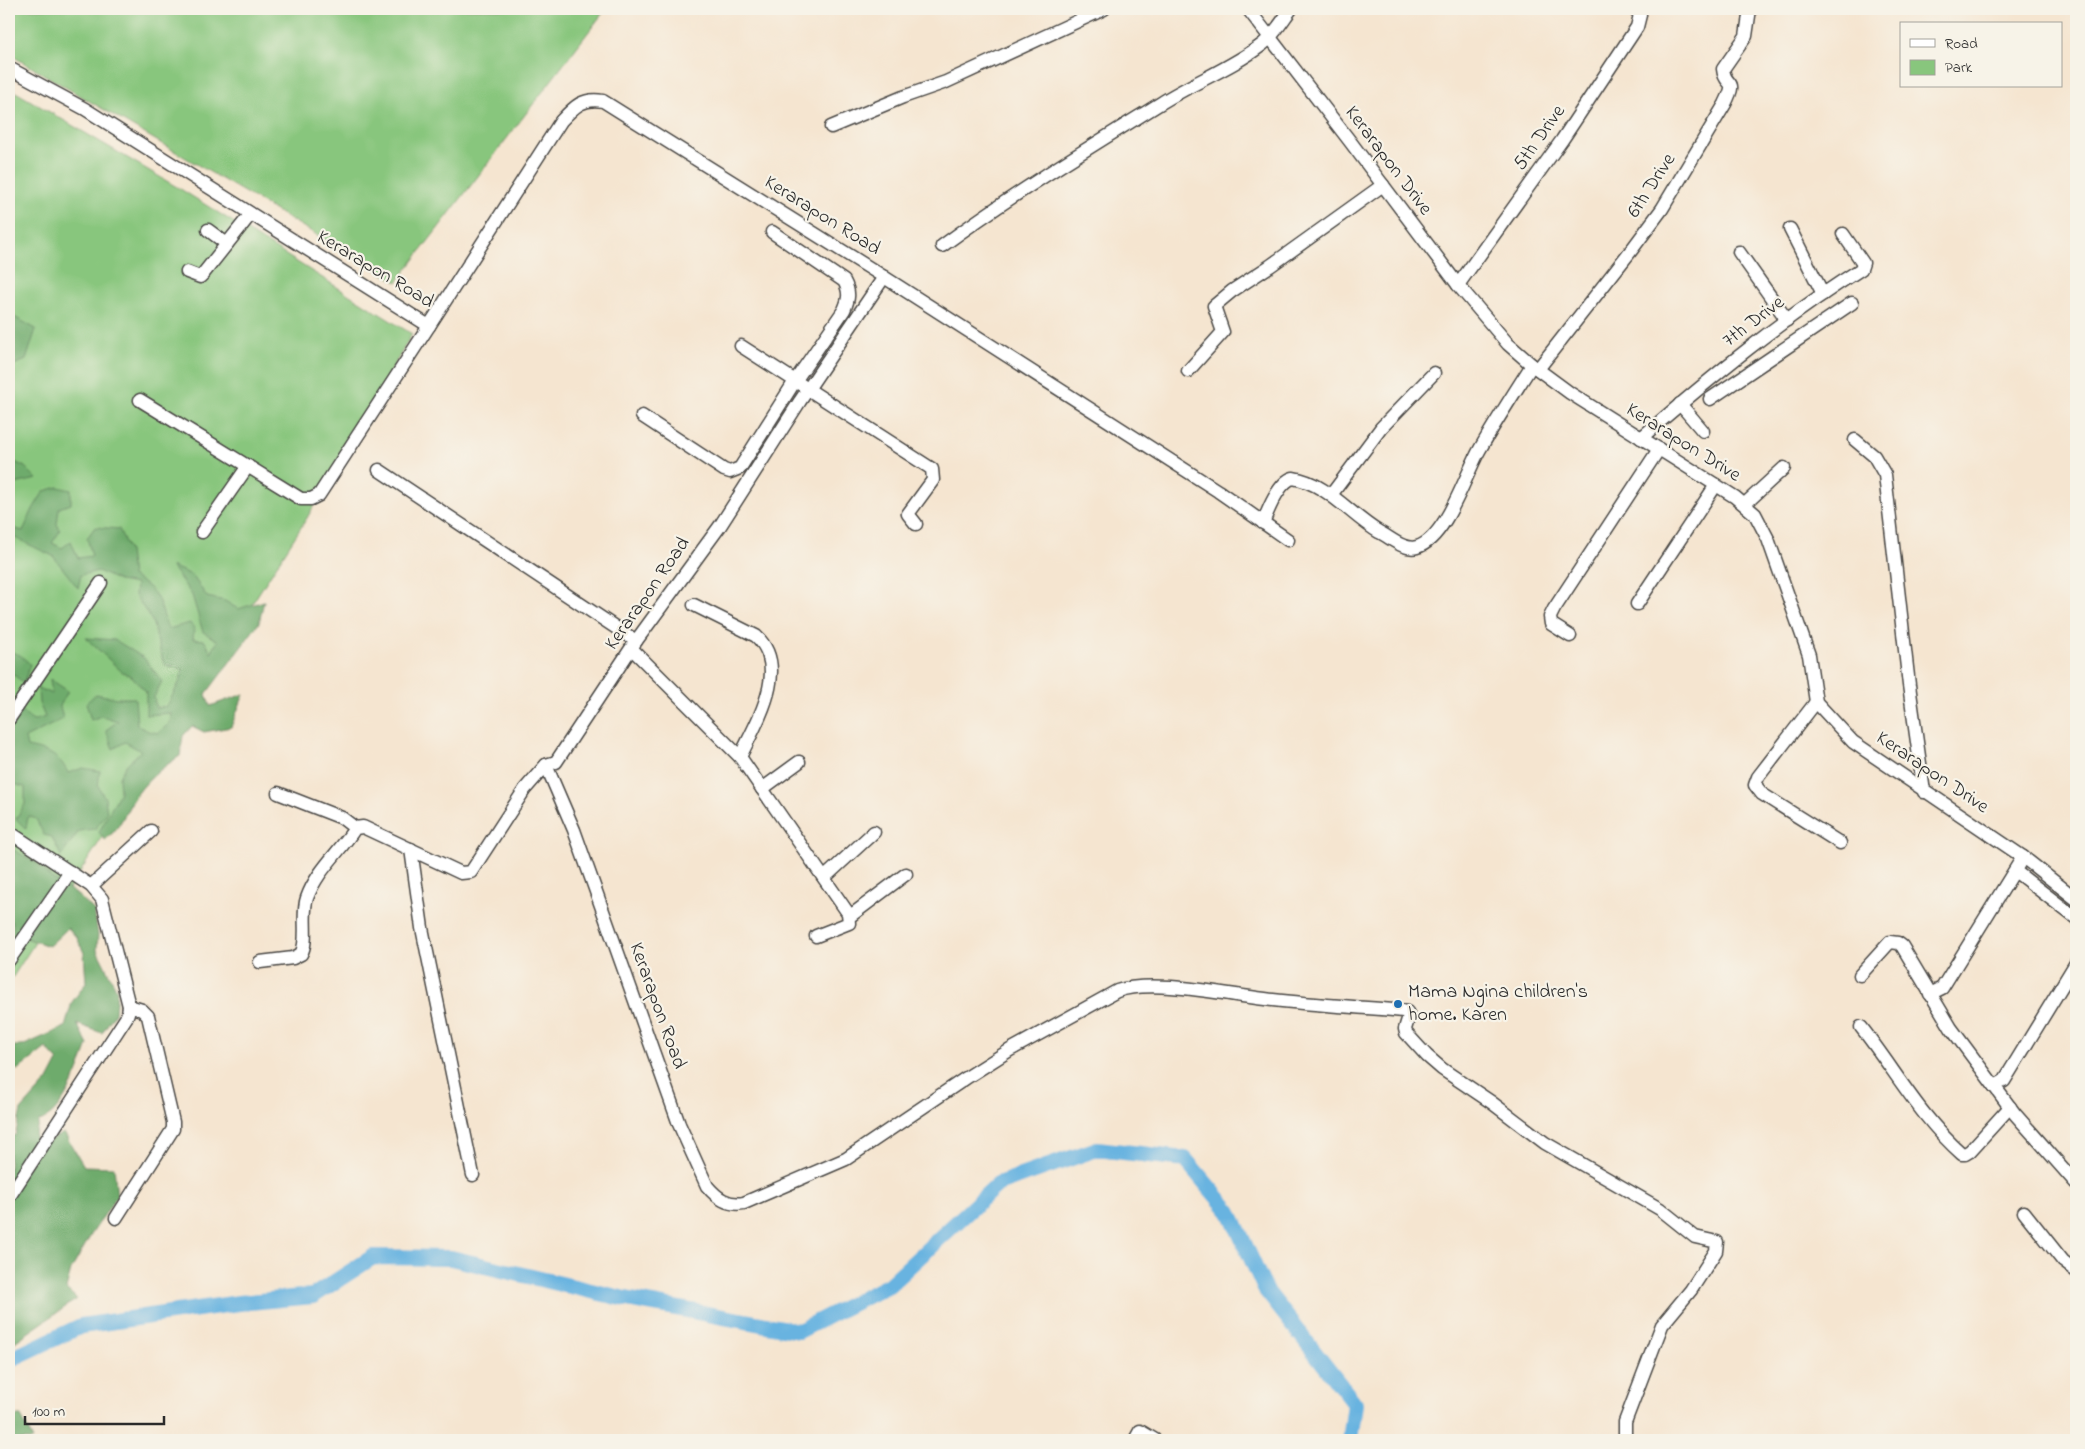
<svg xmlns="http://www.w3.org/2000/svg" width="2085" height="1449" font-family="'Indie Flower',sans-serif">
  <style>
    .green { fill: #88c67d; stroke: #5a7854 }
    .forest { fill: #6eab6c; stroke: #4c6b4c }
    .lines { fill: none; stroke-linecap: round; stroke-linejoin: round }
    .river { stroke: #67b3e0; stroke-width: 16 }
    .minor-casing { stroke: #494744; stroke-width: 15 }
    .minor { stroke: #fff; stroke-width: 12 }
    .poi-dot { fill: #1f6fb2; stroke: #f7f3e8; stroke-width: 2 }
    .labels { text-anchor: middle; dominant-baseline: central; stroke-width: 4.5; stroke-linejoin: round; paint-order: stroke }
    .street-label { font-size: 20px; fill: #2b2b2b; stroke: #f7f3e8 }
    .poi-label { font-size: 20px; fill: #2b2b2b; stroke: #f7f3e8; text-anchor: start }
  </style>
  <rect width="100%" height="100%" fill="#f7f3e8"/>
  <filter id="ink" filterUnits="userSpaceOnUse"><feTurbulence type="fractalNoise" baseFrequency=".02" numOctaves="2"/><feDisplacementMap in="SourceGraphic" scale="10" xChannelSelector="R" yChannelSelector="G"/><feConvolveMatrix kernelMatrix="1 2 1 2 8 2 1 2 1" color-interpolation-filters="sRGB"/></filter>
  <filter id="wash" filterUnits="userSpaceOnUse"><feTurbulence type="fractalNoise" baseFrequency=".0096" numOctaves="4" result="noise"/><feDisplacementMap in="SourceGraphic" scale="20" xChannelSelector="R" yChannelSelector="G"/><feGaussianBlur stdDeviation="1.12" result="paint"/><feColorMatrix in="noise" values="0 0 0 0 0 0 0 0 0 0 0 0 0 0 0 0 0 1.4 0 .05"/><feComposite in="paint" operator="in"/></filter>
  <g filter="url(#wash)">
    <rect width="100%" height="100%" fill="#f5e5d0"/>
    <!-- green -->
    <g class="green">
      <path d="M9,9h597l-209,273 -388,-228z"/>
      <path d="M9,88l173,102 230,144 -105,184 -298,465z"/>
    </g>
    <!-- forest -->
    <g class="forest">
      <path d="M9,314l27,15 -10,31 -17,7z"/>
      <path d="M9,459l16,8 12,12 -22,5 -6,7z"/>
      <path d="M58,487l13,3v14l-12,4 -2,16 3,7 -8,12 10,5 9,-7 7,17 14,-2 -5,-18 8,-11 24,2 10,22 3,25c29,17 25,22 36,53l22,-6 4,5 -1,11 11,1 7,12 7,-11 -15,-9 -11,-37 -21,-29 21,9 15,22 18,4 13,8 26,-8 -5,22 -53,71 4,12 34,-12 -13,33 -27,5 -12,-6 -9,10 -3,20c-19,12 -36,26 -48,46 -10,16 -11,25 -27,38l-6,-8 21,-40 -1,-15 7,-12 15,-14 -16,-9 -12,7 -7,-19 12,-9 -17,-5 -10,4 -5,-17 10,-9 20,4h19l2,27 11,6 10,2 12,-10 1,-10 -25,2v-23l-15,-16 -10,-5 -35,-33 29,2 29,18 18,23 -8,16 2,11 11,-2 13,-25 3,-12 -19,-4 -12,-44 -17,-26 1,-11 -17,-3 -21,-10 -17,4 -3,13 -25,-32 -44,-21v-8l14,4 10,-22 11,-18z"/>
      <path d="M9,651l11,4 10,9 -6,19 -15,-12z"/>
      <path d="M50,679l18,12 -8,15 3,13 -38,19 2,9c20,4 32,7 41,26l15,-5 17,3 -2,15 7,12 2,15 -12,16 -16,2 -18,25 -9,-19 -8,-2 -8,-16 -8,-3 -2,13 -10,-10 9,-15v-17l-16,-4v-57l12,-15 12,10 12,-4 -6,-14 -1,-15 14,6z"/>
      <path d="M9,847l27,16 14,14 25,16 19,17 4,24 -1,16 20,40 -2,23 -13,20 -25,-9 11,21c-8,21 -25,71 -49,76l-4,14v12l29,-14 20,33 30,1 3,29 -26,39 -20,35 -5,19 11,10 -68,47v-213l6,3 6,-26 27,-30 10,-19 -12,-13 -28,22 -9,-3v-21h13l43,-19 7,-25 14,-19 -2,-30 -7,-15 -9,-10 -19,18 -35,-12 -1,-12h-4z"/>
      <path d="M9,1416h12l12,24h-24z"/>
    </g>
    <g class="lines">
      <!-- river -->
      <path class="river" d="M9,1360l72,-34 158,-23 74,-7 60,-39 78,1 170,40 178,33 90,-46 109,-101 99,-35 88,10 45,53 35,77 90,115 -5,36"/>
    </g>
  </g>
  <g filter="url(#ink)">
    <g class="lines">
      <defs>
        <g id="minor">
          <path d="M1248,9l101,131 109,145 50,59 24,21 38,28 165,104 20,17 13,25 41,116 7,47 37,40 170,115 53,42"/>
          <path d="M9,68l76,41 344,217 132,-205c13,-14 22,-24 42,-20l281,176 334,214 70,49"/>
          <path d="M831,127l72,-30 43,-15 158,-73"/>
          <path d="M1790,229l33,65"/>
          <path d="M208,230l19,14"/>
          <path d="M942,246c71,-52 145,-97 219,-143 33,-21 71,-35 102,-59 11,-9 20,-24 28,-35"/>
          <path d="M1739,252l48,68"/>
          <path d="M187,272l13,5 3,-3 47,-59"/>
          <path d="M884,277l-84,124 -80,125 -84,115 -80,121 -10,3 28,65 105,294 28,62c10,12 21,20 37,17l102,-44 120,-81 44,-28 107,-59c36,-13 115,5 156,9 43,5 87,7 130,11l4,1 2,4 -4,13 1,4 21,23 15,13 49,33 54,41 115,66 35,28 22,5 -1,9 -25,39 -29,35 -37,97v18"/>
          <path d="M1458,285l104,-145 75,-113 3,-12 -5,-6"/>
          <path d="M741,346l191,123 1,11 -25,34 8,10"/>
          <path d="M1538,369l95,-121 29,-39 63,-105c14,-28 0,-15 -2,-35l23,-33 4,-27"/>
          <path d="M1188,371l35,-39 -9,-26 18,-15 38,-25 113,-81"/>
          <path d="M1710,399l142,-96"/>
          <path d="M140,400l161,99h10l8,-4 110,-169"/>
          <path d="M1680,404l23,27"/>
          <path d="M642,416l82,54 6,2 10,-4 55,-87 49,-71c5,-11 6,-18 0,-29l-72,-49"/>
          <path d="M1641,438c69,-60 142,-120 220,-169l2,-6 -20,-29"/>
          <path d="M1855,440l19,16 11,19 24,210 15,107"/>
          <path d="M379,470l257,171"/>
          <path d="M1331,495l50,-67 53,-55"/>
          <path d="M1745,504l39,-36"/>
          <path d="M1263,523c5,-13 16,-41 30,-45 34,5 57,37 86,54 11,5 25,19 38,15 29,-8 49,-74 63,-98 16,-28 34,-56 52,-84"/>
          <path d="M202,532l46,-66"/>
          <path d="M1637,604l79,-119"/>
          <path d="M694,605l62,31c35,32 0,87 -16,121"/>
          <path d="M1570,636l-19,-12 -1,-7 4,-8 105,-160"/>
          <path d="M632,649l108,108 108,156 1,10 -33,13"/>
          <path d="M1816,702l-58,75 -3,8 7,9 78,49"/>
          <path d="M9,719l92,-136"/>
          <path d="M762,789l37,-27"/>
          <path d="M278,793l64,25 13,10"/>
          <path d="M9,832l82,54 11,13 27,107 -1,7 -2,5 -117,179"/>
          <path d="M411,849l11,79 51,247"/>
          <path d="M2015,871l61,47"/>
          <path d="M824,878l50,-46"/>
          <path d="M91,886l60,-55"/>
          <path d="M849,917l57,-43"/>
          <path d="M9,960l61,-88"/>
          <path d="M260,962l33,-4 8,-4c8,-13 0,-40 6,-56 10,-28 33,-46 48,-70l8,-1 98,46 10,-1 54,-83 21,-24"/>
          <path d="M1860,975l30,-33 8,1 4,3 49,82 64,86 61,69"/>
          <path d="M1930,994l12,-6 81,-131"/>
          <path d="M1861,1027c34,43 59,90 101,127h3l5,-3 40,-44"/>
          <path d="M1994,1086l10,-5 72,-118"/>
          <path d="M2024,1212l39,49 13,10"/>
          <path d="M116,1218l57,-89v-7l-25,-106 -6,-6 -13,-4"/>
          <path d="M1135,1440l5,-9 15,9"/>
        </g>
      </defs>
      <!-- minor casing -->
      <use href="#minor" class="minor-casing"/>
      <!-- minor -->
      <use href="#minor" class="minor"/>
    </g>
  </g>
  <!-- markers -->
  <circle class="poi-dot" cx="1398" cy="1004" r="5"/>
  <g class="labels">
    <!-- street labels -->
    <g class="street-label">
      <text transform="translate(1540 138) rotate(-55)">5th Drive</text>
      <text transform="translate(1388 161) rotate(53)">Kerarapon Drive</text>
      <text transform="translate(1652 186) rotate(-57)">6th Drive</text>
      <text transform="translate(822 216) rotate(32)">Kerarapon Road</text>
      <text transform="translate(375 270) rotate(31)">Kerarapon Road</text>
      <text transform="translate(1754 322) rotate(-37)">7th Drive</text>
      <text transform="translate(1683 443) rotate(32)">Kerarapon Drive</text>
      <text transform="translate(648 594) rotate(-55)">Kerarapon Road</text>
      <text transform="translate(1932 773) rotate(34)">Kerarapon Drive</text>
      <text transform="translate(657 1006) rotate(70)">Kerarapon Road</text>
    </g>
    <!-- poi labels -->
    <g class="poi-label">
      <text x="1408" y="992">Mama Ngina children's<tspan x="1408" dy="23">home. Karen</tspan></text>
    </g>
  </g>
  <!-- margin -->
  <rect width="2085" height="1449" fill="none" stroke="#f7f3e8" stroke-width="30"/>
  <!-- legend -->
  <rect x="1900" y="22" width="162" height="65" fill="#f7f3e8" stroke="#a5a39c"/>
  <rect x="1910" y="39" width="25" height="8" fill="#ffffff" stroke="#a5a39c"/>
  <text x="1945" y="48" font-size="15" fill="#2b2b2b">Road</text>
  <rect x="1910" y="60" width="25" height="15" fill="#88c67d" stroke="#a5a39c"/>
  <text x="1945" y="72" font-size="15" fill="#2b2b2b">Park</text>
  <!-- scale -->
  <path d="M25 1416v8h139v-8" fill="none" stroke="#2b2b2b" stroke-width="2.5"/>
  <text x="32" y="1416" font-size="15" fill="#2b2b2b" stroke="#f7f3e8" stroke-width="4" paint-order="stroke">100 m</text>
</svg>
